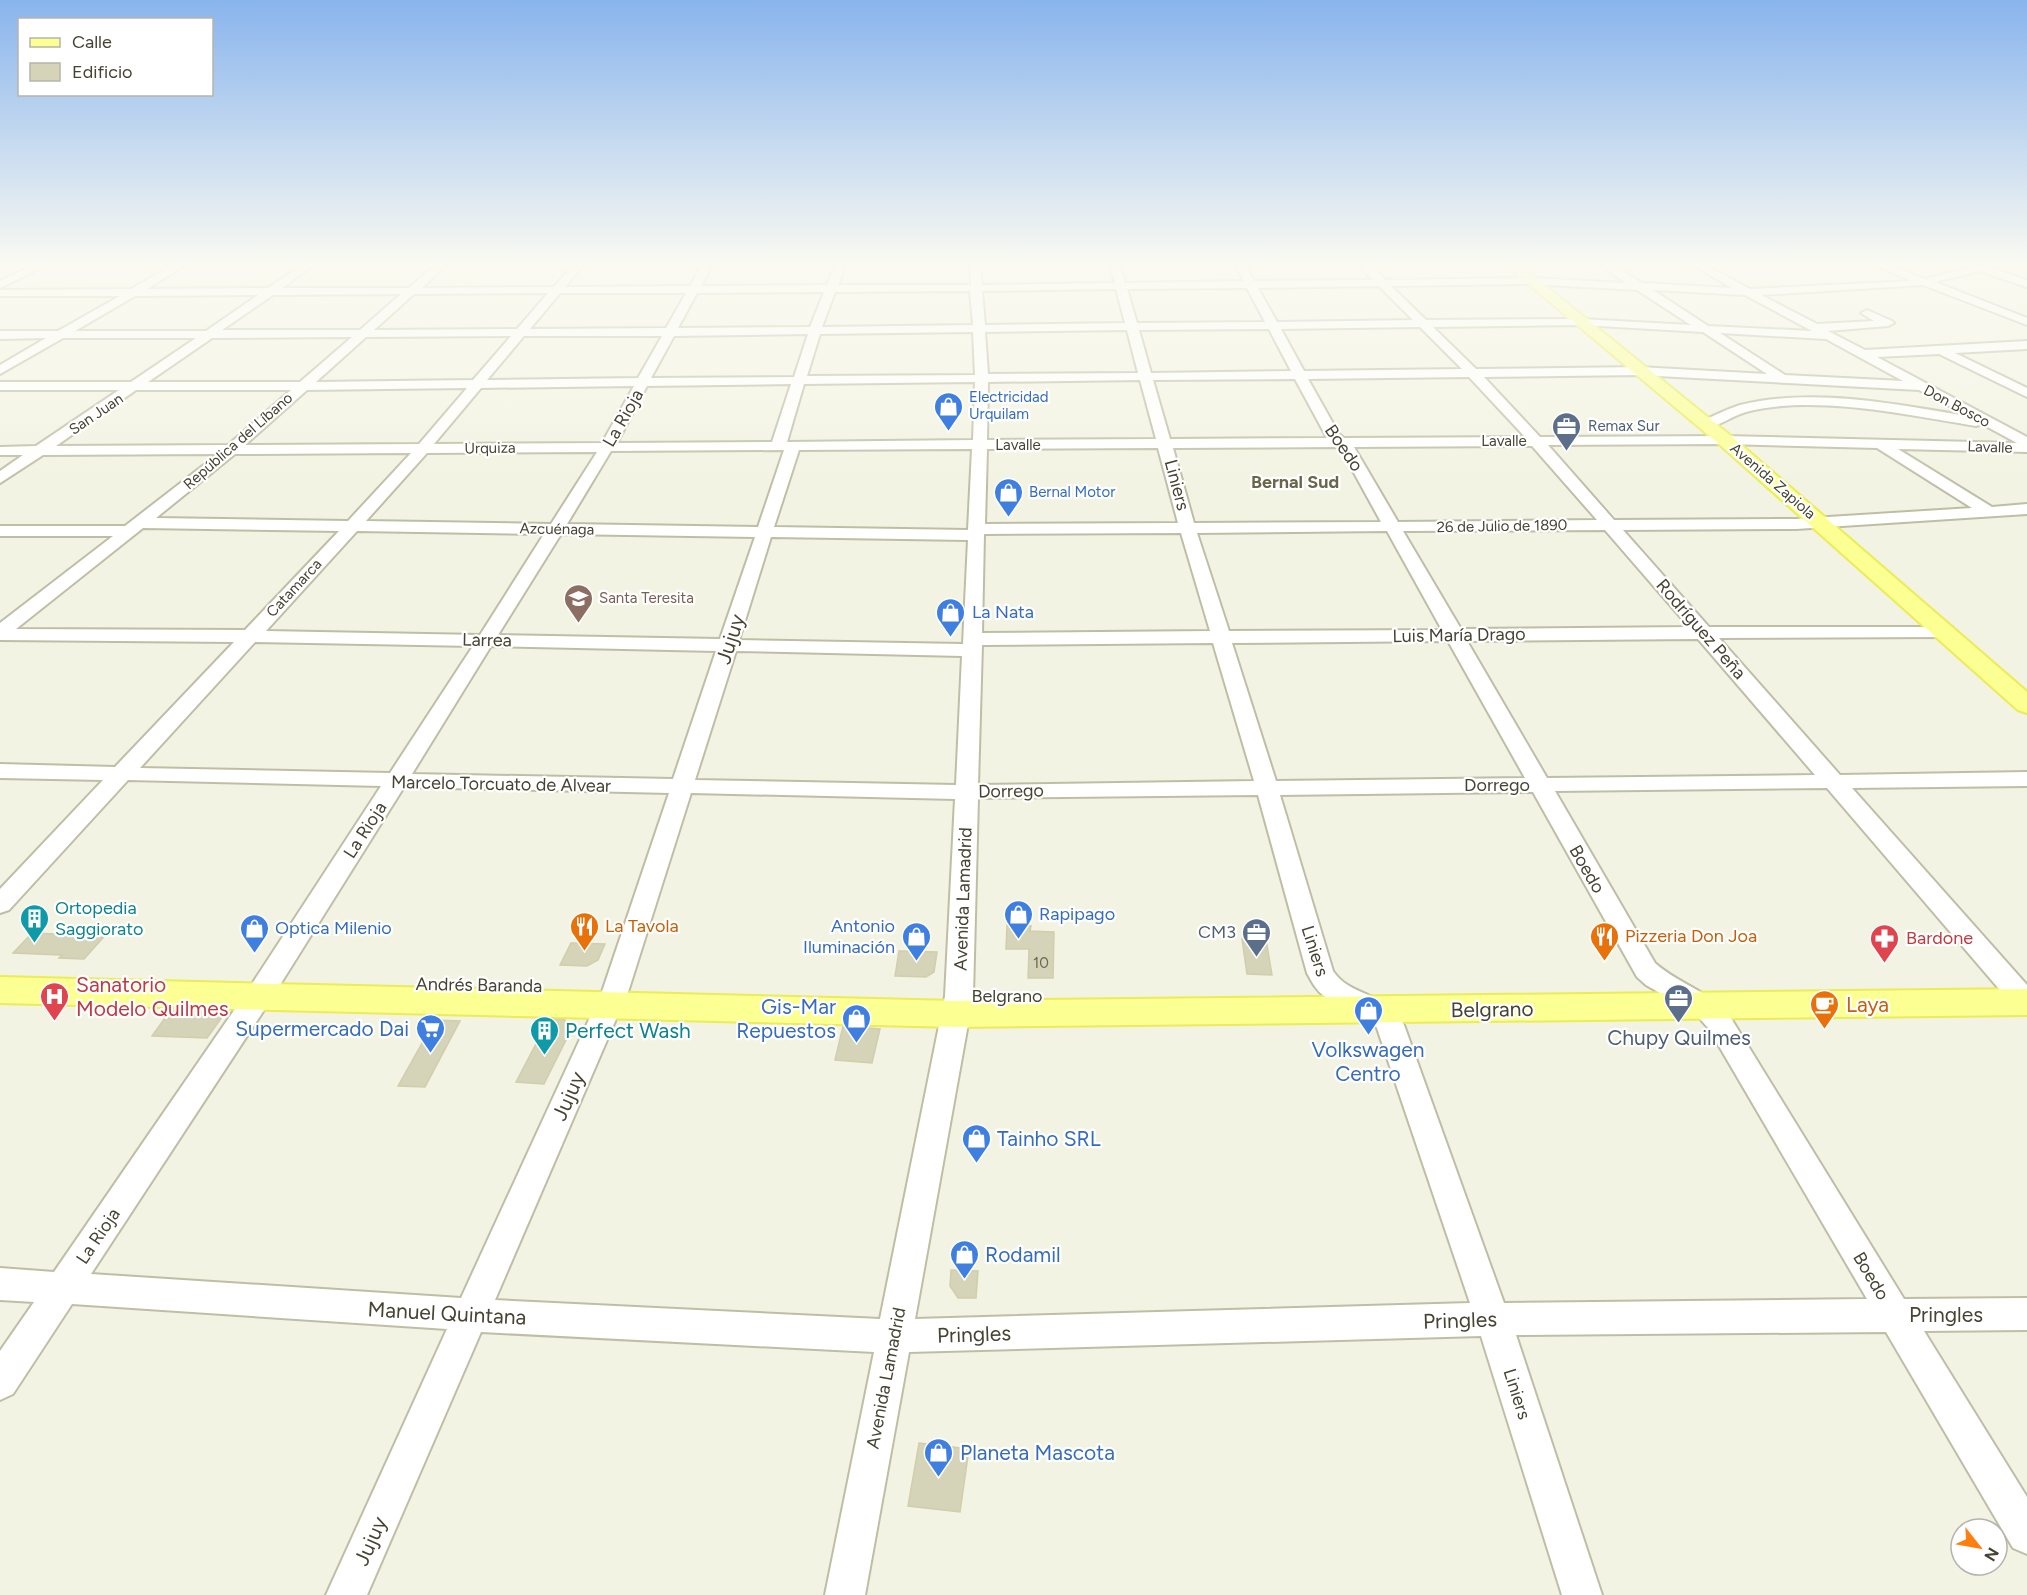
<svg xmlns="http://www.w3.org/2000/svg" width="2027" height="1595" font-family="Figtree,sans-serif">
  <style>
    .building { fill: #d5d3b8; stroke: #d1ceab; stroke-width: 1.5 }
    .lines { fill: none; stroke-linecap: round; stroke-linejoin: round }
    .minor-casing { stroke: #bfbea5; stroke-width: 4 }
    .major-casing { stroke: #eaec58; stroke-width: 4 }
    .minor { fill: #fff; fill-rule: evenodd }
    .major { fill: #fcff91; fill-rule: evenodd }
    .labels { text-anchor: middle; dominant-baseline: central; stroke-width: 4.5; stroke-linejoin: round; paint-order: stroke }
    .far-shop-label { font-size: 15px; fill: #366cbe; stroke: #fff; text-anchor: start }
    .far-street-label { font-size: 15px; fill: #454433; stroke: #fff }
    .far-service-label { font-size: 15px; fill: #4e5e75; stroke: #fff; text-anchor: start }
    .far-education-label { font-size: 15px; fill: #785e54; stroke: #fff; text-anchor: start }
    .number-label { font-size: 15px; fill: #696854 }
    .street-label { font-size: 18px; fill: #454433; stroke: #fff }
    .far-quarter-label { font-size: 18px; font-weight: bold; fill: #69664a; stroke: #fff }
    .shop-label { font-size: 18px; fill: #366cbe; stroke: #fff; text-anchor: start }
    .culture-label { font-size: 18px; fill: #0d838f; stroke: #fff; text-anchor: start }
    .food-label { font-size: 18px; fill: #c56008; stroke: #fff; text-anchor: start }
    .service-label { font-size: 18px; fill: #4e5e75; stroke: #fff; text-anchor: end }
    .health-label { font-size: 18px; fill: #be3a42; stroke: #fff; text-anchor: start }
    .near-street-label { font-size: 21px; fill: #454433; stroke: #fff }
    .near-health-label { font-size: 21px; fill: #be3a42; stroke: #fff; text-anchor: start }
    .near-food-label { font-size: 21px; fill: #c56008; stroke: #fff; text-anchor: start }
    .near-shop-label { font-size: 21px; fill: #366cbe; stroke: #fff; text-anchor: start }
    .near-culture-label { font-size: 21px; fill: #0d838f; stroke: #fff; text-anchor: start }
    .near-service-label { font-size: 21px; fill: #4e5e75; stroke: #fff }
  </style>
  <rect width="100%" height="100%" fill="#f3f3e3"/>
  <!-- building -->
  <g class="building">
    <path d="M1007,925l24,1 -1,5 24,1 -1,46h-25l1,-29h-23z"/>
    <path d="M85,930h25l-26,29 -25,-1 3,-3 -49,-2 19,-20 49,2z"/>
    <path d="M1242,939h24l6,36 -25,-1z"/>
    <path d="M571,943l34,1 -7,16 -11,6 -27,-1z"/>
    <path d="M899,951l38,1 -3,20 -8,5 -31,-1z"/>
    <path d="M170,1011l55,2 -18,25 -55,-2z"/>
    <path d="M549,1019h15l7,11 -27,54 -28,-2z"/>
    <path d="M435,1020l25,1 -35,66 -27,-1z"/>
    <path d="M843,1026l37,3 -8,34 -37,-3z"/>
    <path d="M951,1270l27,1 -2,27h-18l-8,-12z"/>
    <path d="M919,1443l50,6 -9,63 -52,-6z"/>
  </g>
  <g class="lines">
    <defs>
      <g id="minor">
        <path d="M34,265h13l-47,23v-7z"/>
        <path d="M173,265h12l-38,24 121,-1 35,-23h11l-32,23h127l26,-23h11l-24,23 132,-1 19,-22h10l-18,22 125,-1 12,-21h10l-11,21 126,-1 8,-20h10l-7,20h133l-1,-20h10l2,20 133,-2 -5,-18h10l5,18 119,-2 -9,-16h10l9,16 119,-1 -14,-15h11l15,15 146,-2 95,5 -25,-18h12l29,18 90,5 -39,-23h12l45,24 162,-8 -37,-16h14l36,14 45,-12v-2h25l-5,3 37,12v7l-48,-16 -44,11 92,36v7l-104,-40 -162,10 56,29 57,-3 -13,-8 6,-3 25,11 2,2 -6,3 -60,5 37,19 162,-9v8l-72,4 72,35v9l-88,-43 -62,3 150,80v15l-129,-3 94,58 35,-3v10l-231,15 -173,1 86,97h243l2,4 -2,4 -7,2 -226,1 121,137 187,-3v14l-175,2 175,197v28l-10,-3 -190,-222 -272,3 100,172c25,22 51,26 74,52l175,284 123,-1v32l-103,1 103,166v57l-14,-6 -127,-216 -370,3 86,260h-40l-81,-259 -572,16 -44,243h-40l49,-243 -393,-20 -114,263h-41l121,-266 -375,-25 -59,90 -13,6v-49l34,-49 -34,-2v-32l54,4 194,-282 133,-204 -253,-6 -119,130 -9,3v-24l103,-109 -103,-2v-14l115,3 119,-125 -234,-2v-17l113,-87h-113v-10h125l93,-72 -175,1 -43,28v-12l23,-16h-23v-8l36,-1 83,-56h-119v-8h131l65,-44h-133l-63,36v-9l46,-27 -46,1v-8h58l62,-35h-120v-6l131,-1zM1531,284l106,6 54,35 -110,-6 -155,1 -35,-34zM1379,286l34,34 -136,2 -19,-34zM1247,288l18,34 -128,1 -10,-34zM1116,289l9,34 -140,2 -3,-34zM1653,290l92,5 67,36 -104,-5zM970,291l3,34 -151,2 13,-35zM824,292l-14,35 -132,1 19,-35zM548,293l-31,36 -143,1 40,-36zM560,293h126l-20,35 -136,1zM401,294l-41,36h-138l51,-35zM258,295l-52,36h-131l60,-35zM1581,325l122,7 64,42 -128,-7 -163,2 -43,-42zM1420,327l42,42 -158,2 -23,-42zM1269,329l22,42 -140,2 -12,-43zM1127,330l11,43 -150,1 -3,-42zM973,332l2,43 -168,1 13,-42zM1720,333l106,6 77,42 -118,-6zM808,334l-14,43 -143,1 23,-42zM511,336l-38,44 -157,2 50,-45zM524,336h138l-24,42 -151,2zM352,337l-52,45h-152l64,-44zM1639,375l280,15 49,26c-74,-12 -154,-29 -228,-11 -13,4 -26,11 -38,16l-2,3 2,3 5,1c14,-3 25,-12 39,-16 67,-18 162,3 230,14l6,-2 35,19 -292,-7 -185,1 -56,-60zM1469,377l56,60 -181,1 -5,-4 -31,-55zM1295,379l32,59 -157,1 -17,-59zM1140,380l16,59 -169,1 1,-58zM975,382l-2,58 -186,2 17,-58zM791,384l-19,58 -155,1 30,-57zM634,386l-32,57 -168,1 47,-56zM467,388l-48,56 -174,1 62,-55zM136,390h155l-63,55 -172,1zM1725,444l152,4 95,60 -176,11 -182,1 -66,-75zM1532,446l65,74 -199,2 -44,-75zM1337,447l5,4 39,71 -187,1 -21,-75zM1158,448l20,75 -193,1 2,-75zM972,449l-4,81 -194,-3 25,-77zM784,450l-26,77 -191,-3 44,-73zM597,452l-46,72 -185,-3 61,-68zM411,453l-63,68 -192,-3 79,-64zM143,528l196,3 -94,99 -229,-1zM1605,530l84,97 -228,2 -58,-98zM357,531l187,3 -64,101 -214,-4zM1387,531l55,99 -213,1 -32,-98zM1181,533l29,98 -228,2 2,-99zM561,534l194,3 -35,102 -222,-4zM771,537l197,3 -5,104 -224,-4zM1698,639l117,136 -268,3 -80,-137zM1448,641l77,137 -249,3 -44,-138zM255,642l218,4 -83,127 -250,-5zM1213,643l41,138 -276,4 4,-140zM491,646l225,5 -43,128 -261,-5zM736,651l226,5 -6,129 -261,-5zM404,787l265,6 -66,196 -142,309 -370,-24 177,-270zM1533,792l104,185 9,8 49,28 14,16 158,270 -363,4 -100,-278c-19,-35 -53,-27 -71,-54l-53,-176zM691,793l264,6 -10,197 -65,323 -385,-19 134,-311zM1258,795l49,178c5,9 9,17 17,23 17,12 41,14 53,32l93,275 -555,16 58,-323 5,-198z"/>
      </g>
      <g id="major">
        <path d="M1506,265h14l211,171 296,256v21l-9,-3 -299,-266z"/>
        <path d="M0,977l956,24 1071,-12v26l-1071,12 -956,-24z"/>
      </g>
    </defs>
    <!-- minor casing -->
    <use href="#minor" class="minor-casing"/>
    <!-- major casing -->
    <use href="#major" class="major-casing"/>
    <!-- minor -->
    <use href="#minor" class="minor"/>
    <!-- major -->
    <use href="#major" class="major"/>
  </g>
  <!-- sky -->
  <linearGradient id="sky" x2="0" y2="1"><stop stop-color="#89b4ed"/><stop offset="0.54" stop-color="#fafaf2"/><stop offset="1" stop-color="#fafaf2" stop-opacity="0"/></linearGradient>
  <rect width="2027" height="488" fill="url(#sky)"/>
  <!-- icons -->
  <defs>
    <symbol id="shop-pin" viewBox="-11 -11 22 30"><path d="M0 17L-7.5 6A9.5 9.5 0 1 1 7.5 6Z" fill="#3f7fe0" stroke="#fff"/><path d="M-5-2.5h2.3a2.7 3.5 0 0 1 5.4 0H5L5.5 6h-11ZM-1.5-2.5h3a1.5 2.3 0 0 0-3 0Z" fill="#fff"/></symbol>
    <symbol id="office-pin" viewBox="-11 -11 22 30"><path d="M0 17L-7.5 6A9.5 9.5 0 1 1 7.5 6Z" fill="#5c6f8a" stroke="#fff"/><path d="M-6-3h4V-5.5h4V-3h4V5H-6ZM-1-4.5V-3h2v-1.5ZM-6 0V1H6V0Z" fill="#fff"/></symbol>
    <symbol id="school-pin" viewBox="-11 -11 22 30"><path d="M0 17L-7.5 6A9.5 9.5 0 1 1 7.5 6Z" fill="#8d6e63" stroke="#fff"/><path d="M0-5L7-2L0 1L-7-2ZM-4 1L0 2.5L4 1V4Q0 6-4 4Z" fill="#fff"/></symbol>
    <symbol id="building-pin" viewBox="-11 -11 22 30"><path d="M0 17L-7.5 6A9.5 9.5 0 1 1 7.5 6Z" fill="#0f9aa8" stroke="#fff"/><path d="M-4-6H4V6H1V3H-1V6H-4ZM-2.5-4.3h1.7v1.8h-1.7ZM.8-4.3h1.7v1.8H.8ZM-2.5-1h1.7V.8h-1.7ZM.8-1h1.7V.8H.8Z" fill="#fff"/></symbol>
    <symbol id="restaurant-pin" viewBox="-11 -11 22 30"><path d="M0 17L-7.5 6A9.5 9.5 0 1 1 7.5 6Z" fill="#e8710a" stroke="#fff"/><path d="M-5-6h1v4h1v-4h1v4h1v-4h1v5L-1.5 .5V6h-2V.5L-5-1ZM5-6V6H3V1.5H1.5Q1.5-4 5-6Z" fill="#fff"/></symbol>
    <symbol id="pharmacy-pin" viewBox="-11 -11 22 30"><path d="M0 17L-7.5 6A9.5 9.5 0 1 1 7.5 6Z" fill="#e0444e" stroke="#fff"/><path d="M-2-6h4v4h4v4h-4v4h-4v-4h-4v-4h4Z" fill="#fff"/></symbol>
    <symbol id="hospital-pin" viewBox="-11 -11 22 30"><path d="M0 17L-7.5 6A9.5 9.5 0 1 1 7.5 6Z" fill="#e0444e" stroke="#fff"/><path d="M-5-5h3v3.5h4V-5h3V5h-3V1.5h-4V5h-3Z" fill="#fff"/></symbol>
    <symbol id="cafe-pin" viewBox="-11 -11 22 30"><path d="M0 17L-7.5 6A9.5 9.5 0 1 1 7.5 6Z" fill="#e8710a" stroke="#fff"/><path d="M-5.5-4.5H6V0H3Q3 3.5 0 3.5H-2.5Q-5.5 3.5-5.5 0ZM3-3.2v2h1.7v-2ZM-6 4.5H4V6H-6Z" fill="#fff"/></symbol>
    <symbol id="supermarket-pin" viewBox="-11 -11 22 30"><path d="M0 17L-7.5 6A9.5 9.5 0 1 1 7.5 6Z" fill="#3f7fe0" stroke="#fff"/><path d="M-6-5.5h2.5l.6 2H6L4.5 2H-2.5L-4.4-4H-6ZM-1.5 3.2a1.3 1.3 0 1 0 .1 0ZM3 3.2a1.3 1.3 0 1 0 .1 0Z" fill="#fff"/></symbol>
  </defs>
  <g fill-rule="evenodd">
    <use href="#shop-pin" x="932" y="390" width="33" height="45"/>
    <use href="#office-pin" x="1550" y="410" width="33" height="45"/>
    <use href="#shop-pin" x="992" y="476" width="33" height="45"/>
    <use href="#school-pin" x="562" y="582" width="33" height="45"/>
    <use href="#shop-pin" x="934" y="596" width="33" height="45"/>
    <use href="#shop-pin" x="1002" y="898" width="33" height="45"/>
    <use href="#building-pin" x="18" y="902" width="33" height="45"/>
    <use href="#restaurant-pin" x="568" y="910" width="33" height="45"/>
    <use href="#shop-pin" x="238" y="912" width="33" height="45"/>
    <use href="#office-pin" x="1240" y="916" width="33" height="45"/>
    <use href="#shop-pin" x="900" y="920" width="33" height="45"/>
    <use href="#restaurant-pin" x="1588" y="920" width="33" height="45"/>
    <use href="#pharmacy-pin" x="1868" y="922" width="33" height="45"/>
    <use href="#hospital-pin" x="38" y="980" width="33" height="45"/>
    <use href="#office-pin" x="1662" y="982" width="33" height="45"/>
    <use href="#cafe-pin" x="1808" y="988" width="33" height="45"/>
    <use href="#shop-pin" x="1352" y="994" width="33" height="45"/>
    <use href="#shop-pin" x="840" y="1002" width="33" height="45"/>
    <use href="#supermarket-pin" x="414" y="1012" width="33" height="45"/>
    <use href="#building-pin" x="528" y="1014" width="33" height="45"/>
    <use href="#shop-pin" x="960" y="1122" width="33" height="45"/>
    <use href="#shop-pin" x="948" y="1238" width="33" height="45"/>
    <use href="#shop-pin" x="922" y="1436" width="33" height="45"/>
  </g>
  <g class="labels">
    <!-- far-shop labels -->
    <g class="far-shop-label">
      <text x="969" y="397">Electricidad<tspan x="969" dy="17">Urquilam</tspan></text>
      <text x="1029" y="492">Bernal Motor</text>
    </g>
    <!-- far-street labels -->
    <g class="far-street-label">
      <text transform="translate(1957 406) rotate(28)">Don Bosco</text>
      <text transform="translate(96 414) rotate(-34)">San Juan</text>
      <text transform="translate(238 441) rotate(-41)">República del Líbano</text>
      <text x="1504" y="441">Lavalle</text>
      <text x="1018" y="445">Lavalle</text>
      <text transform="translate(1990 447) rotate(2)">Lavalle</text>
      <text transform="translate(490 448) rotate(-1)">Urquiza</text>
      <text transform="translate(1773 481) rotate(41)">Avenida Zapiola</text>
      <text transform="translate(1502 526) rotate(-1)">26 de Julio de 1890</text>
      <text transform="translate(557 529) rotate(1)">Azcuénaga</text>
      <text transform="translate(294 588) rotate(-47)">Catamarca</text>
    </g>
    <!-- far-service labels -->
    <g class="far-service-label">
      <text x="1588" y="426">Remax Sur</text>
    </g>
    <!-- far-education labels -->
    <g class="far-education-label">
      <text x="599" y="598">Santa Teresita</text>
    </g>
    <!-- number labels -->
    <g class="number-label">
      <text x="1041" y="963">10</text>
    </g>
    <!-- street labels -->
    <g class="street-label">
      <text transform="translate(623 418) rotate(-60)">La Rioja</text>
      <text transform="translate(1344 448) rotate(55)">Boedo</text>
      <text transform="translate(1177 485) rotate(75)">Liniers</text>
      <text transform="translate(1701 629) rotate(49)">Rodríguez Peña</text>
      <text transform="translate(1459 635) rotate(-1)">Luis María Drago</text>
      <text transform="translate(487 640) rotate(1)">Larrea</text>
      <text transform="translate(501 784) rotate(1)">Marcelo Torcuato de Alvear</text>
      <text x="1497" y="785">Dorrego</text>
      <text transform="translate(1011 791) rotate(-1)">Dorrego</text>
      <text transform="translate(365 830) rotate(-57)">La Rioja</text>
      <text transform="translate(1587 869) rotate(60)">Boedo</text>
      <text transform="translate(963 899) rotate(-88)">Avenida Lamadrid</text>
      <text transform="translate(1315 951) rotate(72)">Liniers</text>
      <text transform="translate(479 985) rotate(1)">Andrés Baranda</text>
      <text x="1007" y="996">Belgrano</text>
      <text transform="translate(98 1236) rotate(-56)">La Rioja</text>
      <text transform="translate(1871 1276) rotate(59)">Boedo</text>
      <text transform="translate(886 1378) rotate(-79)">Avenida Lamadrid</text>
      <text transform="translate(1517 1394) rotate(72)">Liniers</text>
    </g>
    <!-- far-quarter labels -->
    <g class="far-quarter-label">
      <text x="1295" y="482">Bernal Sud</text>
    </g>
    <!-- shop labels -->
    <g class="shop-label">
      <text x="972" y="612">La Nata</text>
      <text x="1039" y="914">Rapipago</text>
      <text x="895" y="926" text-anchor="end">Antonio<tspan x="895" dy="21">Iluminación</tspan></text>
      <text x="275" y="928">Optica Milenio</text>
    </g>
    <!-- culture labels -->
    <g class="culture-label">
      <text x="55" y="908">Ortopedia<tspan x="55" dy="21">Saggiorato</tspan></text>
    </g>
    <!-- food labels -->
    <g class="food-label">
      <text x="605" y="926">La Tavola</text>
      <text x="1625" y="936">Pizzeria Don Joa</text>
    </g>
    <!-- service labels -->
    <g class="service-label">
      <text x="1236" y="932">CM3</text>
    </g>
    <!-- health labels -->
    <g class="health-label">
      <text x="1906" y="938">Bardone</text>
    </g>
    <!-- near-street labels -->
    <g class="near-street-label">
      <text transform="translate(730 639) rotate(-72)">Jujuy</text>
      <text transform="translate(1492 1009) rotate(-1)">Belgrano</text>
      <text transform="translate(568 1096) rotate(-66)">Jujuy</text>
      <text transform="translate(447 1313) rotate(3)">Manuel Quintana</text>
      <text x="1946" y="1314">Pringles</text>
      <text transform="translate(1460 1320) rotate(-2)">Pringles</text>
      <text transform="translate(974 1334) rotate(-2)">Pringles</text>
      <text transform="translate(370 1541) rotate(-66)">Jujuy</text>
    </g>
    <!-- near-health labels -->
    <g class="near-health-label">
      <text x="76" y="984">Sanatorio<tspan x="76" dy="24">Modelo Quilmes</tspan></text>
    </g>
    <!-- near-food labels -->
    <g class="near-food-label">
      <text x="1846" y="1004">Laya</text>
    </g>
    <!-- near-shop labels -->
    <g class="near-shop-label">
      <text x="836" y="1006" text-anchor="end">Gis-Mar<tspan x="836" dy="24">Repuestos</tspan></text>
      <text x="409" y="1028" text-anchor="end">Supermercado Dai</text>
      <text x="1368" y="1049" text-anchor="middle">Volkswagen<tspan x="1368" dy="24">Centro</tspan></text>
      <text x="997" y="1138">Tainho SRL</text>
      <text x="985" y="1254">Rodamil</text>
      <text x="960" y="1452">Planeta Mascota</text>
    </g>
    <!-- near-culture labels -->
    <g class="near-culture-label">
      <text x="565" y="1030">Perfect Wash</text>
    </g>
    <!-- near-service labels -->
    <g class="near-service-label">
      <text x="1679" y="1037">Chupy Quilmes</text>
    </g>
  </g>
  <!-- legend -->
  <rect x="18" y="18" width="195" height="78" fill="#ffffff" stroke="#b5b4ad" stroke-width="1.5"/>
  <rect x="30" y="38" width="30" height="9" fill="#fcff91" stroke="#b5b4ad" stroke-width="1.5"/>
  <text x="72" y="48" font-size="18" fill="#454433">Calle</text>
  <rect x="30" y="63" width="30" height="18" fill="#d5d3b8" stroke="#b5b4ad" stroke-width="1.5"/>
  <text x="72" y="78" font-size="18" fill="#454433">Edificio</text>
  <!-- north arrow -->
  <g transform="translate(1979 1547) rotate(121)"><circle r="28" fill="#ffffff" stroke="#b5b4ad" stroke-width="1.5"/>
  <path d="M0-4.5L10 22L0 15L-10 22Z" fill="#ff7e0f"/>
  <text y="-9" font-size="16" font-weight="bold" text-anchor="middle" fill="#454433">N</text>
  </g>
</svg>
